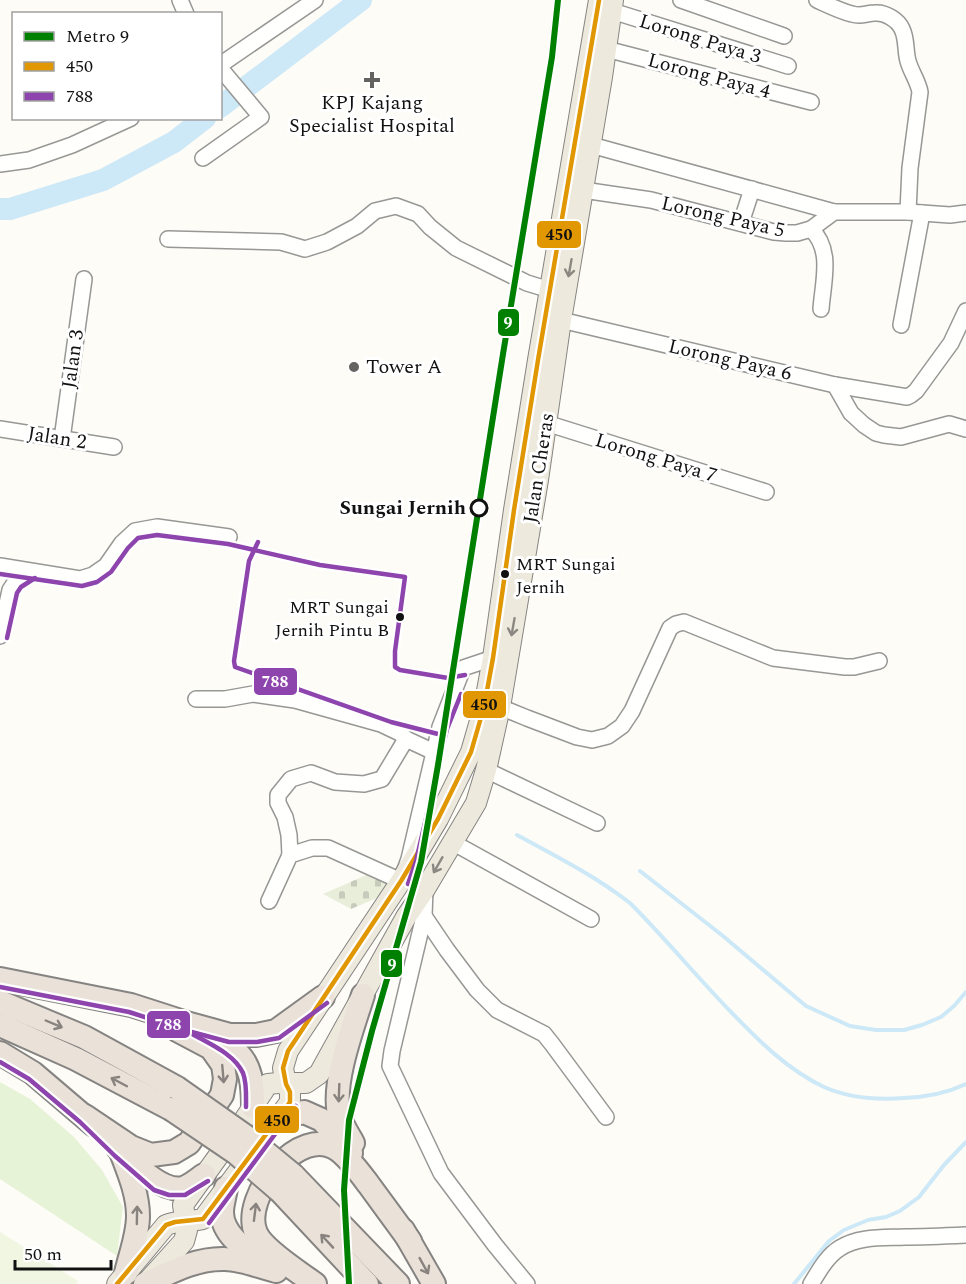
<svg xmlns="http://www.w3.org/2000/svg" width="966" height="1284" font-family="Spectral,serif">
  <style>
    .grass { fill: #e7f3d7 }
    .cemetery { fill: url(#cemetery-stones) }
    .pitch { fill: #f0f6e1 }
    .lines { fill: none; stroke-linecap: round; stroke-linejoin: round }
    .stream { stroke: #cde8f7; stroke-width: 4 }
    .river { stroke: #cde8f7; stroke-width: 22 }
    .minor-casing { stroke: #979795; stroke-width: 18 }
    .major-casing { stroke: #858482; stroke-width: 22 }
    .highway-casing { stroke: #858482; stroke-width: 26 }
    .minor { stroke: #fffffe; stroke-width: 15 }
    .major { stroke: #ede9dc; stroke-width: 20 }
    .highway { stroke: #eae1d8; stroke-width: 22 }
    .highway-bridge-casing { stroke: #858482; stroke-width: 26; stroke-linecap: butt }
    .highway-bridge { stroke: #eae1d8; stroke-width: 22 }
    .bus-1-casing { stroke: #fff; stroke-width: 9 }
    .bus-2-casing { stroke: #fff; stroke-width: 9 }
    .bus-1 { stroke: #e09702; stroke-width: 4.5 }
    .bus-2 { stroke: #8e44ad; stroke-width: 4.5 }
    .metro-1-casing { stroke: #fff; stroke-width: 10 }
    .metro-1 { stroke: #008000; stroke-width: 6 }
    .oneway { stroke: #8a8881 }
    .oneway2 { stroke: #88837e }
    .poi-dot { fill: #646362; stroke: #fff; stroke-width: 2 }
    .stop-dot { fill: #fff; stroke: #111; stroke-width: 3 }
    .bus-dot { fill: #111; stroke: #fff; stroke-width: 2 }
    .labels { text-anchor: middle; dominant-baseline: central; stroke-width: 6; stroke-linejoin: round; paint-order: stroke }
    .bus-label { font-size: 18px; fill: #111; stroke: #fff; text-anchor: start }
    .street-label { font-size: 20px; fill: #111; stroke: #fff }
    .poi-label { font-size: 20px; fill: #111; stroke: #fff }
    .stop-label { font-size: 20px; font-weight: bold; fill: #111; stroke: #fff; text-anchor: end }
    .line-badge { stroke: #fff; stroke-width: 2 }
    .badge-label { font-size: 16px; text-anchor: middle; font-weight: bold; fill: #fff }
    .pale-badge-label { font-size: 16px; text-anchor: middle; font-weight: bold; fill: #111 }
  </style>
  <defs>
    <pattern id="cemetery-stones" width="16" height="16" patternUnits="userSpaceOnUse" patternTransform="scale(1.5)"><rect width="16" height="16" fill="#e9eedb"/><path d="M2 7V4a2 2 0 0 1 4 0v3zM10 15v-3a2 2 0 0 1 4 0v3z" fill="#c7cbbb"/></pattern>
  </defs>
  <rect width="100%" height="100%" fill="#fdfcf7"/>
  <!-- grass -->
  <path class="grass" d="M0,1082l30,17 44,38 28,33 21,37 -6,49 -117,-77z"/>
  <!-- cemetery -->
  <path class="cemetery" d="M371,873l18,9 -12,16 -26,11 -28,-15z"/>
  <!-- pitch -->
  <path class="pitch" d="M0,1232l78,49 -2,3h-76z"/>
  <g class="lines">
    <!-- stream -->
    <g class="stream">
      <path d="M517,835c39,21 78,41 113,68 35,35 67,74 102,110 27,28 56,57 92,74 25,11 54,13 80,11 22,-1 43,-5 62,-14"/>
      <path d="M640,871l83,65 83,70 44,20 26,4h28l18,-5 19,-8 13,-11 12,-14"/>
      <path d="M794,1284l35,-43 15,-11 24,-10 18,-3 14,-6 19,-14 25,-32 22,-23"/>
    </g>
    <!-- river -->
    <g class="river">
      <path d="M220,107l141,-107"/>
      <path d="M0,209h10l93,-29 71,-38 31,-24"/>
    </g>
    <defs>
      <g id="minor">
        <path d="M180,0l6,14"/>
        <path d="M681,0l103,36"/>
        <path d="M817,0c11,5 23,11 35,14 10,3 14,-1 23,-1 10,-1 23,7 27,16 5,10 3,21 6,32 3,11 10,20 12,31l-10,76 -2,44"/>
        <path d="M612,11l176,55"/>
        <path d="M606,49l205,53"/>
        <path d="M220,65l95,-65"/>
        <path d="M591,145l243,67"/>
        <path d="M203,158l58,-41 -41,-49"/>
        <path d="M0,164l29,-4 43,-15 59,-27"/>
        <path d="M583,190l68,10 123,32 12,1h11l14,-4 23,-17h74l42,3 16,-2"/>
        <path d="M741,223l11,-34"/>
        <path d="M811,229c22,21 12,52 10,80"/>
        <path d="M168,239l113,3 24,7 22,-7 30,-16 18,-15 21,-5 22,8 12,13 26,21 71,35 23,7"/>
        <path d="M561,320l274,65 72,12 4,-2 5,-4 35,-48 15,-32"/>
        <path d="M901,325l21,-112"/>
        <path d="M835,385l16,28 13,12 12,8 8,2 17,2 48,-13 17,5"/>
        <path d="M546,423l220,69"/>
        <path d="M0,429l114,18"/>
        <path d="M62,439l22,-160"/>
        <path d="M0,566l80,13 13,-4 13,-9 16,-23 13,-12 22,-4 72,10"/>
        <path d="M0,636l10,-46 6,-9 15,-9"/>
        <path d="M196,699h29l28,-5 42,6 86,24 19,9 6,6 28,13"/>
        <path d="M500,707l27,11 50,19 15,3 16,-4 14,-10 10,-15 38,-83 6,-4 8,-2 89,36 72,9h9l25,-6"/>
        <path d="M486,770l111,53"/>
        <path d="M452,842l139,77"/>
        <path d="M290,855l-1,-20 -4,-18 -7,-14v-8l13,-16 20,-6 24,9 29,2 18,-5 24,-40"/>
        <path d="M425,889l-1,27 -32,135 -2,15 51,107 54,72 32,39"/>
        <path d="M269,901l21,-46 22,-7h16l73,33 8,-22 31,-132 23,-59 30,-10"/>
        <path d="M424,916l23,34 30,40 20,20 47,24 8,10 54,73"/>
        <path d="M811,1284c8,-13 16,-28 29,-36 19,-12 43,-10 65,-11 20,0 41,-1 61,-2"/>
      </g>
      <g id="major">
        <path d="M147,1282l37,-41 3,-11 -4,-25 57,-79 28,-42 10,-1h28l13,-9 87,-157 19,-28 51,-86 10,-33 14,-63 38,-227 23,-160 41,-243 11,-77"/>
        <path d="M117,1284l49,-59c13,-5 23,-3 37,-6l87,-117v-10l-4,-8 -3,-16 5,-17 113,-170 37,-62 33,-67 13,-45 9,-49 21,-148 24,-150 61,-360"/>
      </g>
      <g id="highway">
        <path d="M0,979l131,26 59,19 40,11h26l20,-4 47,-34"/>
        <path d="M0,1002l84,35 93,51"/>
        <path d="M0,1025l76,34 95,50"/>
        <path d="M209,1036c8,5 17,9 25,14 18,14 19,37 19,57"/>
        <path d="M0,1053l33,20 61,52"/>
        <path d="M85,1116l46,31 20,8 23,-3 15,-9 33,-48 3,-16 -2,-14 -12,-17 -34,-18"/>
        <path d="M277,1119l27,-7 18,8 29,33"/>
        <path d="M353,1143c-5,-9 -12,-19 -14,-29 -7,-32 14,-87 24,-119"/>
        <path d="M118,1148c15,14 43,45 65,40 7,-2 15,-9 21,-13"/>
        <path d="M121,1152c8,21 17,42 17,64 0,19 -8,39 -12,57"/>
        <path d="M293,1175l105,109"/>
        <path d="M226,1188c-1,8 -4,16 -4,24 0,25 28,40 46,53"/>
        <path d="M281,1192l86,92"/>
        <path d="M403,1230l31,54"/>
        <path d="M145,1284c26,-12 51,-26 80,-25 16,0 35,8 51,12"/>
        <path d="M315,1284c-16,-12 -52,-34 -59,-51 -16,-36 44,-111 82,-83 12,9 22,23 31,35 14,19 27,37 41,56"/>
      </g>
    </defs>
    <!-- minor casing -->
    <use href="#minor" class="minor-casing"/>
    <!-- major casing -->
    <use href="#major" class="major-casing"/>
    <!-- highway casing -->
    <use href="#highway" class="highway-casing"/>
    <!-- minor -->
    <use href="#minor" class="minor"/>
    <!-- major -->
    <use href="#major" class="major"/>
    <!-- highway -->
    <use href="#highway" class="highway"/>
    <defs>
      <g id="highway-bridge">
        <path d="M177,1088l71,50 45,37"/>
        <path d="M171,1109l65,44 45,39"/>
      </g>
    </defs>
    <!-- highway-bridge casing -->
    <use href="#highway-bridge" class="highway-bridge-casing"/>
    <!-- highway-bridge -->
    <use href="#highway-bridge" class="highway-bridge"/>
    <defs>
      <path id="bus-1" d="M117,1284l49,-59 9,-3 28,-3 87,-117v-10l-4,-8 -3,-16 5,-17 113,-170 37,-62 33,-67 13,-45 9,-49 21,-148 24,-150 61,-360"/>
      <g id="bus-2">
        <path d="M258,542l-9,19 -15,100 1,6 156,55 47,12"/>
        <path d="M0,574l82,12 15,-4 14,-10 17,-24 10,-10 19,-3 71,9 92,21 85,12 -10,74v16l5,3 48,8 17,-3"/>
        <path d="M7,638l10,-45 4,-6 14,-9"/>
        <path d="M408,884l8,-23 31,-132 14,-35"/>
        <path d="M0,987l129,25 59,19 41,11h28l22,-4 48,-35"/>
        <path d="M189,1032c18,11 45,21 54,41 4,10 3,23 3,34"/>
        <path d="M0,1062l29,17 51,43 35,34 39,34 15,5h16l23,-14"/>
        <path d="M209,1223l87,-117"/>
      </g>
    </defs>
    <!-- bus-1 casing -->
    <use href="#bus-1" class="bus-1-casing"/>
    <!-- bus-2 casing -->
    <use href="#bus-2" class="bus-2-casing"/>
    <!-- bus-1 -->
    <use href="#bus-1" class="bus-1"/>
    <!-- bus-2 -->
    <use href="#bus-2" class="bus-2"/>
    <defs>
      <path id="metro-1" d="M349,1284l-5,-94 5,-70 23,-89 49,-169 17,-97 65,-411 49,-297 6,-57"/>
    </defs>
    <!-- metro-1 casing -->
    <use href="#metro-1" class="metro-1-casing"/>
    <!-- metro-1 -->
    <use href="#metro-1" class="metro-1"/>
  </g>
  <!-- one-way arrows -->
  <defs><path id="oneway-shaft" d="M-6 0H5M1.5-3L5.5 0L1.5 3" fill="none" stroke-width="1.6" stroke-linecap="round" stroke-linejoin="round" transform="scale(1.5)"/></defs>
  <g class="oneway">
    <use href="#oneway-shaft" transform="translate(570 268) rotate(100)"/>
    <use href="#oneway-shaft" transform="translate(513 627) rotate(100)"/>
    <use href="#oneway-shaft" transform="translate(438 865) rotate(120)"/>
  </g>
  <g class="oneway2">
    <use href="#oneway-shaft" transform="translate(54 1024) rotate(23)"/>
    <use href="#oneway-shaft" transform="translate(223 1074) rotate(85)"/>
    <use href="#oneway-shaft" transform="translate(119 1082) rotate(-152)"/>
    <use href="#oneway-shaft" transform="translate(339 1093) rotate(92)"/>
    <use href="#oneway-shaft" transform="translate(255 1212) rotate(-83)"/>
    <use href="#oneway-shaft" transform="translate(137 1215) rotate(-89)"/>
    <use href="#oneway-shaft" transform="translate(327 1241) rotate(-133)"/>
    <use href="#oneway-shaft" transform="translate(424 1266) rotate(61)"/>
  </g>
  <!-- markers -->
  <g class="poi-dot">
    <path d="M369 71h6v6h6v6h-6v6h-6v-6h-6v-6h6z"/>
    <circle cx="354" cy="367" r="6"/>
  </g>
  <circle class="stop-dot" cx="479" cy="508" r="8"/>
  <g class="bus-dot">
    <circle cx="505" cy="574" r="5"/>
    <circle cx="400" cy="617" r="5"/>
  </g>
  <g class="labels">
    <!-- bus labels -->
    <g class="bus-label">
      <text x="516" y="564">MRT Sungai<tspan x="516" dy="23">Jernih</tspan></text>
      <text x="389" y="607" text-anchor="end">MRT Sungai<tspan x="389" dy="23">Jernih Pintu B</tspan></text>
    </g>
    <!-- street labels -->
    <g class="street-label">
      <text transform="translate(700 39) rotate(17)">Lorong Paya 3</text>
      <text transform="translate(709 76) rotate(15)">Lorong Paya 4</text>
      <text transform="translate(723 217) rotate(13)">Lorong Paya 5</text>
      <text transform="translate(73 359) rotate(-82)">Jalan 3</text>
      <text transform="translate(730 360) rotate(13)">Lorong Paya 6</text>
      <text transform="translate(57 438) rotate(9)">Jalan 2</text>
      <text transform="translate(656 458) rotate(17)">Lorong Paya 7</text>
      <text transform="translate(539 468) rotate(-81)">Jalan Cheras</text>
    </g>
    <!-- poi labels -->
    <g class="poi-label">
      <text x="372" y="103">KPJ Kajang<tspan x="372" dy="23">Specialist Hospital</tspan></text>
      <text x="366" y="367" text-anchor="start">Tower A</text>
    </g>
    <!-- stop labels -->
    <g class="stop-label">
      <text x="466" y="508">Sungai Jernih</text>
    </g>
  </g>
  <g class="line-badge">
    <rect x="536" y="220" width="46" height="29" rx="6" fill="#e09702"/>
    <rect x="497" y="308" width="23" height="29" rx="6" fill="#008000"/>
    <rect x="253" y="667" width="45" height="29" rx="6" fill="#8e44ad"/>
    <rect x="462" y="690" width="45" height="29" rx="6" fill="#e09702"/>
    <rect x="380" y="949" width="23" height="29" rx="6" fill="#008000"/>
    <rect x="146" y="1010" width="45" height="29" rx="6" fill="#8e44ad"/>
    <rect x="254" y="1105" width="46" height="29" rx="6" fill="#e09702"/>
  </g>
  <g class="badge-label">
    <text x="508" y="328">9</text>
    <text x="275" y="687">788</text>
    <text x="392" y="970">9</text>
    <text x="168" y="1030">788</text>
  </g>
  <g class="pale-badge-label">
    <text x="559" y="240">450</text>
    <text x="484" y="710">450</text>
    <text x="277" y="1126">450</text>
  </g>
  <!-- legend -->
  <rect x="12" y="12" width="210" height="108" fill="#ffffff" stroke="#a0a0a0" stroke-width="1.5"/>
  <rect x="24" y="32" width="30" height="9" fill="#008000" stroke="#a0a0a0" stroke-width="1.5"/>
  <text x="66" y="42" font-size="18" fill="#111111">Metro 9</text>
  <rect x="24" y="62" width="30" height="9" fill="#e09702" stroke="#a0a0a0" stroke-width="1.5"/>
  <text x="66" y="72" font-size="18" fill="#111111">450</text>
  <rect x="24" y="92" width="30" height="9" fill="#8e44ad" stroke="#a0a0a0" stroke-width="1.5"/>
  <text x="66" y="102" font-size="18" fill="#111111">788</text>
  <!-- scale -->
  <path d="M15 1260v9h96v-9" fill="none" stroke="#111111" stroke-width="3"/>
  <text x="24" y="1260" font-size="18" fill="#111111" stroke="#ffffff" stroke-width="4.5" paint-order="stroke">50 m</text>
</svg>
